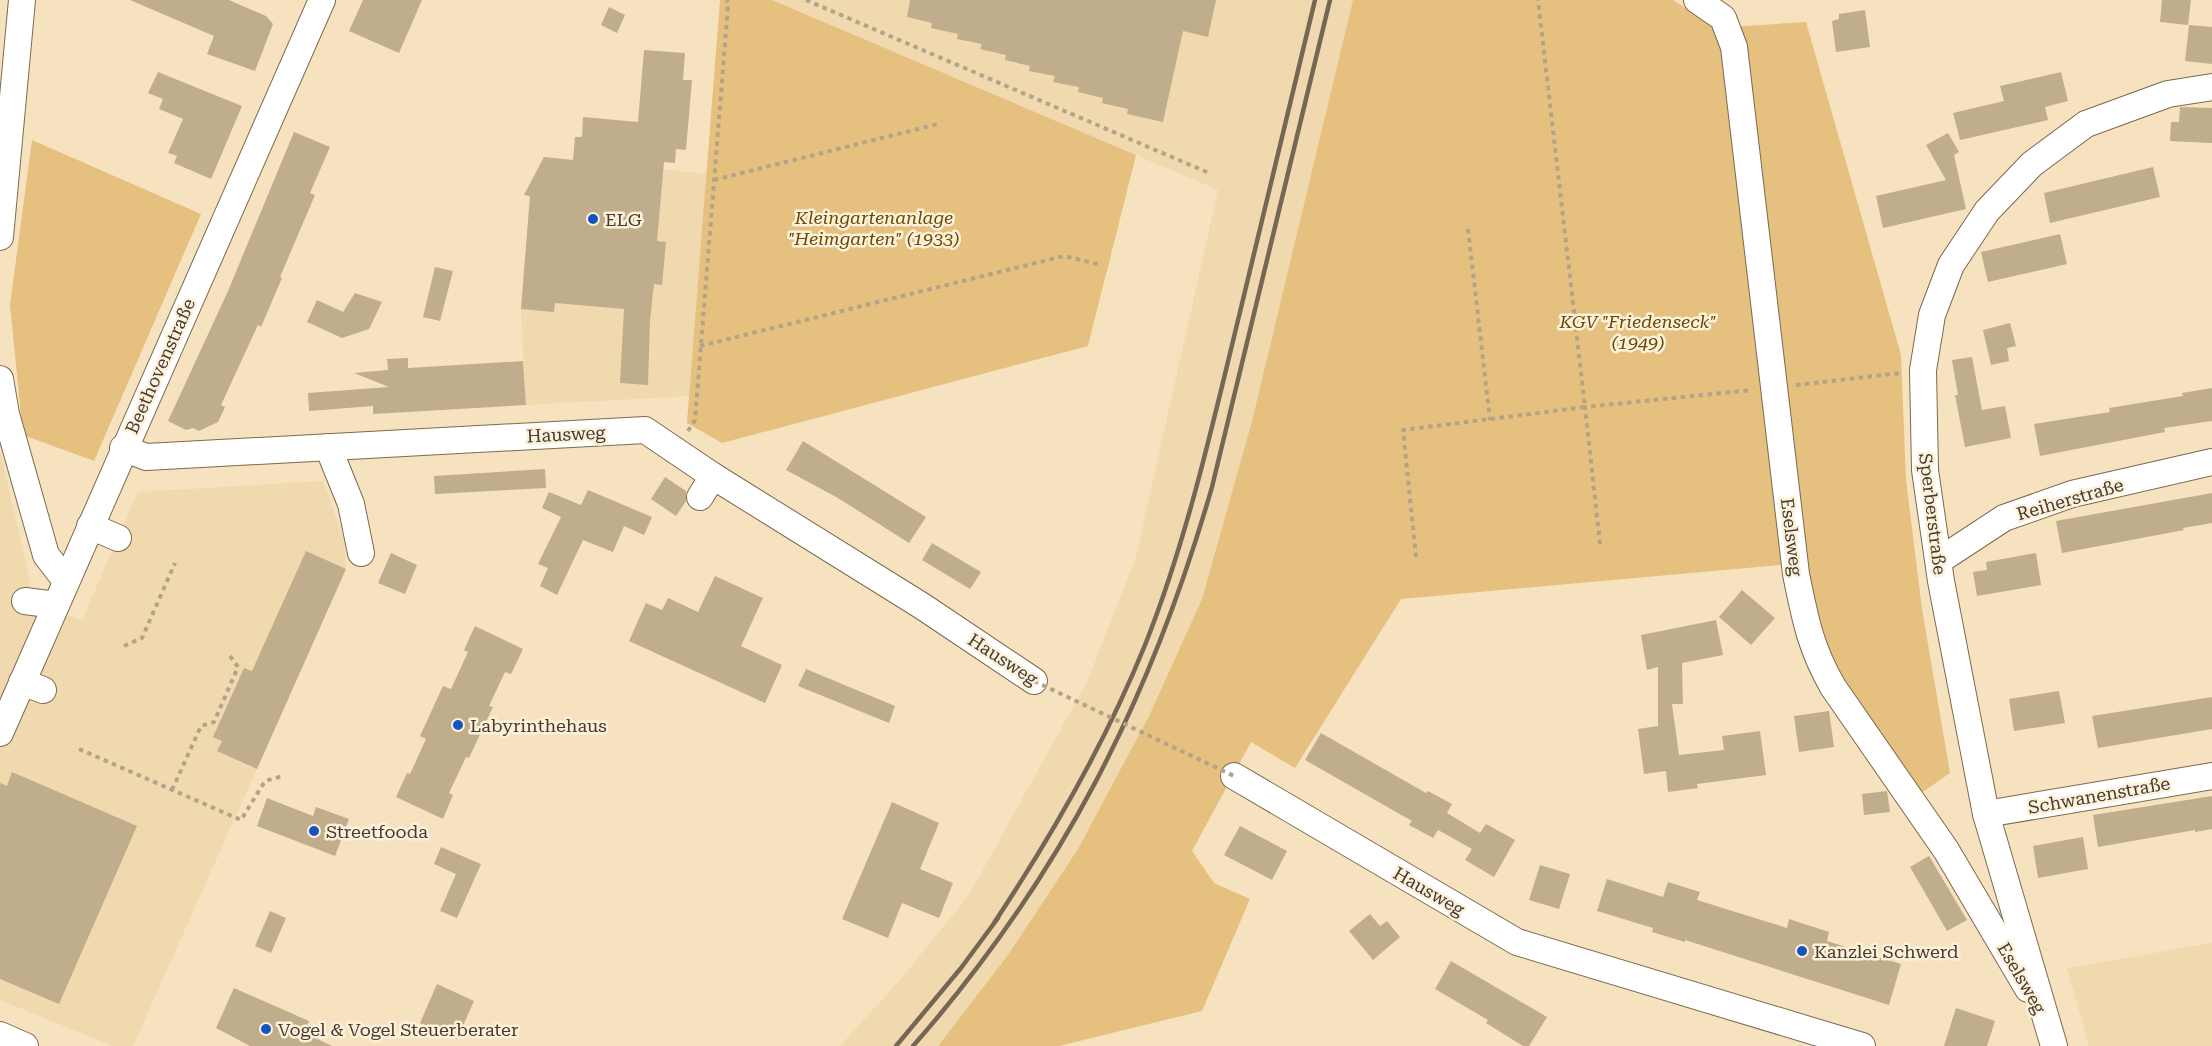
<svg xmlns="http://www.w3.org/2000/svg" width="2212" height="1046" font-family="'Roboto Serif',serif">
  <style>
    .built { fill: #f0d8af }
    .green { fill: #e5c07f }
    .building { fill: #c0ad8c }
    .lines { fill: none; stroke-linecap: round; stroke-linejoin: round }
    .minor-casing { stroke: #7c6a4b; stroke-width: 28 }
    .path { stroke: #b3a388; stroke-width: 4; stroke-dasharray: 4.5 4.5; stroke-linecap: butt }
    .minor { stroke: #fff; stroke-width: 26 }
    .rail { stroke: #746855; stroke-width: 4.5 }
    .path-bridge { stroke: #b3a388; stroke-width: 4; stroke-dasharray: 4.5 4.5; stroke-linecap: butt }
    .poi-dot { fill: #1553be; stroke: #fdf1dc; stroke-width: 2 }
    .labels { text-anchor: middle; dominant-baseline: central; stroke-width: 5; stroke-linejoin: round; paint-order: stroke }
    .park-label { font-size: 18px; font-style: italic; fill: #684a03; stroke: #fdf1dc }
    .poi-label { font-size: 18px; fill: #443c2e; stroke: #fdf1dc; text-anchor: start }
    .street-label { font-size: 18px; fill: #443c2e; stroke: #fdf1dc }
  </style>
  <rect width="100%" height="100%" fill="#f7e2c0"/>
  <!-- built -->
  <g class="built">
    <path d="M772,0h581l-101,421 -50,178 -53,117 -71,133 -70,106 -70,91h-98l60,-66 69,-85 119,-215 48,-123 82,-367z"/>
    <path d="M544,157l163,17 -18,222 -163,9 -5,-96 9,-113 -6,-1z"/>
    <path d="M0,451l31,133 -6,17 57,19 56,-128 185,-11 22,62 1,26 -213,477h-20l-113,-46z"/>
    <path d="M2212,943v103h-123l-22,-78z"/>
  </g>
  <!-- green -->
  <g class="green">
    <path d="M720,0h52l364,155 -48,191 -366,97 -35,-20z"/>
    <path d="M1353,0h320l42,28 91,-6 95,333 5,125 16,129 28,164 -33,23 -93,-150 -22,-83 -401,36 -106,169 -44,-26 -59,109 22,32 36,16 -48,112 -143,35h-121l70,-91 70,-106 71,-133 53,-117 50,-178z"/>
    <path d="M32,140l169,74 -107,247 -71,-26 -13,-130z"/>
  </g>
  <!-- building -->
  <g class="building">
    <path d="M130,0h99l37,16 7,8 -18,47 -48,-17 7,-18z"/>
    <path d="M363,0h59l-23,53 -50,-22z"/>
    <path d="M910,0h306l-8,37 -25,-6 -20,91 -36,-8 1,-5 -26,-6 1,-5 -25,-6 1,-5 -26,-5 2,-6 -26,-5 1,-5 -25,-6 1,-5 -26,-6 2,-5 -25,-5 1,-5 -27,-6 1,-5 -25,-6z"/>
    <path d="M2162,0h29l-3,25 -28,-3z"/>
    <path d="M609,7l16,8 -8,18 -16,-8z"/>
    <path d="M1865,10l5,37 -34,5 -4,-31 7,-2v-5z"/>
    <path d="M2189,25l23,2v37l-27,-3z"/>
    <path d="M644,50l41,3 -2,27h9l-6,70 -10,-1 -1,14 -11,-1 -7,79 9,1 -4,43 -8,-1 -4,36 -2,65 -28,-2 4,-74 -69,-6 -1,9 -33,-3 9,-113 -6,-1 20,-38 29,3 2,-23h7l1,-20 55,5z"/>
    <path d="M158,72l84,34 -31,73 -37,-16 3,-7 -9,-3 15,-34 -24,-10 4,-10 -15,-6z"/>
    <path d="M2061,72l7,29 -23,6 3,13 -88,20 -7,-27 51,-12 -4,-15z"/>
    <path d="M2180,107l32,1v35l-42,-2 1,-19h8z"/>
    <path d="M294,132l36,15 -20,46 5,2 -35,82 2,1 -21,49 -3,-2 -37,80 4,2 -7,15 -19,9 -6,-3 -7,2 -18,-9 60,-130z"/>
    <path d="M1948,133l11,19 -5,3 12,54 -83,19 -7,-32 70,-16 -20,-35z"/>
    <path d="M2153,167l7,30 -110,26 -6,-30z"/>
    <path d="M2060,234l7,30 -79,18 -7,-30z"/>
    <path d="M435,267l18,4 -13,50 -17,-4z"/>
    <path d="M355,293l27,9 -13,27 -27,9 -35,-16 10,-22 26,12z"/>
    <path d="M2010,323l6,23 -9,2 2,13 -18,4 -8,-35z"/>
    <path d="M1972,357l10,53 23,-4 6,32 -46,9 -10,-52h3l-6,-35z"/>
    <path d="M408,358v10l115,-7 3,44 -153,9v-8l-64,5 -1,-18 81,-6 -35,-14 34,-3 -1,-11z"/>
    <path d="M2212,388v33l-48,7 1,4 -125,24 -6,-32 76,-12 -1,-4 74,-12 -1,-3z"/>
    <path d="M803,441l123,76 -17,26 -71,-45 -52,-28z"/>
    <path d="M545,469l1,19 -111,6 -1,-18z"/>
    <path d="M665,477l21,14v10l-10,15 -25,-17z"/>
    <path d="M588,490l64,27 -8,18 -20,-9 -11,26 -30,-12 -26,55 -17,-9 8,-18 -10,-4 23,-47 -19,-9 7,-16 32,13z"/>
    <path d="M2212,493v30l-29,5 1,2 -122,23 -6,-32z"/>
    <path d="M932,543l49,29 -11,17 -48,-29z"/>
    <path d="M306,551l40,18 -89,200 -40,-18 5,-10 -9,-4 31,-69 8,3z"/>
    <path d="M391,553l26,12 -12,29 -27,-11z"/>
    <path d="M2036,553l5,32 -64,11 -4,-24 14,-2 -1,-8z"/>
    <path d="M715,576l48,22 -22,48 41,19 -17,38 -136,-62 17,-38 16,7 6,-12 30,14z"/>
    <path d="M1742,590l33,28 -24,27 -32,-28z"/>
    <path d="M1716,620l7,35 -41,8 1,41h-11l7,51 45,-5 -2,-14 38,-5 6,44 -69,9 1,4 -30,4 -2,-21 -22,3 -6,-45 20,-3v-59l-11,3 -6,-35z"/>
    <path d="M475,626l48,23 -12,25 -6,-2 -16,34 4,1 -24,51 -3,-1 -17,36 4,2 -10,24 -47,-22 11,-24 3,1 16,-35 -6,-3 23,-50 8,3 17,-37 -4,-2z"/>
    <path d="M806,669l89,37 -6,17 -91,-37z"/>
    <path d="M2059,691l6,32 -51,8 -5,-32z"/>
    <path d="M2212,697v32l-114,19 -6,-32z"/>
    <path d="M1829,711l5,36 -35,5 -5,-36z"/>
    <path d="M1321,733l105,60 2,-2 24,13 -5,9 33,20 6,-9 29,16 -21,37 -29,-17 7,-11 -34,-19 -5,8 -24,-13 3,-4 -107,-61z"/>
    <path d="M12,772l125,54 -78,178 -59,-25v-196l7,3z"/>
    <path d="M1887,791l3,21 -26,3 -2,-21z"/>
    <path d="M2212,796v33l-17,3v-2l-97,17 -5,-32z"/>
    <path d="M267,798l46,18 3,-9 33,12 -14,37 -78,-30z"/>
    <path d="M892,802l47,21 -19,46 33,14 -14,35 -37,-15 -14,35 -46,-19z"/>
    <path d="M1240,826l47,25 -15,29 -48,-25z"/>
    <path d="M2083,837l5,32 -50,9 -5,-32z"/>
    <path d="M441,847l40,17 -24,54 -17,-7 16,-37 -22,-10z"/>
    <path d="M1929,856l38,64 -20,11 -37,-64z"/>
    <path d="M1540,865l30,9 -11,35 -30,-9z"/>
    <path d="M1607,879l56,18 5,-15 32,10 -3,8 90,28 2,-9 40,13 -2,9 74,23 -12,41 -204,-65v2l-33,-10 1,-4 -56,-17z"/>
    <path d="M270,911l16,7 -15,35 -16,-7z"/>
    <path d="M1370,914l10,12 7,-5 13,16 -27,23 -24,-29z"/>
    <path d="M1451,961l96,56 -18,29h-6l-37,-23 2,-3 -53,-31z"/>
    <path d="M437,984l37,17 -17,38 -37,-16z"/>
    <path d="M234,988l75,33 -4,12 27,13h-82l-34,-18z"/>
    <path d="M1956,1008l39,13 -8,25h-43z"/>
  </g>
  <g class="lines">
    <defs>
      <g id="minor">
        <path d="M1697,0l26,18 11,29 62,527c9,44 14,73 37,113l113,163 82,139"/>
        <path d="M0,237l22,-237"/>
        <path d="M0,379l6,35 40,141 20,26"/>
        <path d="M328,447l23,57 10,49"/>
        <path d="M123,448l23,9 499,-27 68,46 209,130 112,75"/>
        <path d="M700,497l13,-21"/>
        <path d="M90,526l28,12"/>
        <path d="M1940,560l64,-42 68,-24 140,-32"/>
        <path d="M25,601l31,4"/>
        <path d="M22,682l21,8"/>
        <path d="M0,733l322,-733"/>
        <path d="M1234,776l283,166 345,104"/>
        <path d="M1986,814l226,-38"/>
        <path d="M0,1035l25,11"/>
        <path d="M2054,1046l-68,-232 -45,-233 -16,-111 -2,-100 9,-55 19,-50 36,-54 45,-47 54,-40 82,-30 44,-7"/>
      </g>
    </defs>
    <!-- minor casing -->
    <use href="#minor" class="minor-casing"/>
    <!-- path -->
    <g class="path">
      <path d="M806,0l403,173"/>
      <path d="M714,180l224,-56"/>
      <path d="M1468,229l22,191"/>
      <path d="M700,346l364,-90 38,9"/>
      <path d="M1796,385l105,-12"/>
      <path d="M688,431l7,-11 33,-414 -1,-6"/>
      <path d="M1600,544l-15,-137 167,-17"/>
      <path d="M1416,557l-13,-127 182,-23 -47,-407"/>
      <path d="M124,646l18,-8 33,-75"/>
      <path d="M79,749l162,71 24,-39 18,-5"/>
      <path d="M172,790l29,-64 13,-4 24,-55 -8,-11"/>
    </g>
    <!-- minor -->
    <use href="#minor" class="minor"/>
    <!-- rail -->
    <g class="rail">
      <path d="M994,923c59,-89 111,-179 151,-278 39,-98 63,-201 88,-304 28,-113 55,-227 82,-341"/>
      <path d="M896,1046l65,-78 37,-50"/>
      <path d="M913,1046c147,-167 238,-347 299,-559l118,-487"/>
    </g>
    <!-- path-bridge -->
    <path class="path-bridge" d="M1034,681l200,95"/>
  </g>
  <!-- markers -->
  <g class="poi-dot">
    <circle cx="593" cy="219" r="6"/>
    <circle cx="458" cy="725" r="6"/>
    <circle cx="314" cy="831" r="6"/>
    <circle cx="1802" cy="951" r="6"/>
    <circle cx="266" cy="1029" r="6"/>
  </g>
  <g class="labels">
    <!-- park labels -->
    <g class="park-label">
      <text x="874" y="217">Kleingartenanlage<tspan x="874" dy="21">"Heimgarten" (1933)</tspan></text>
      <text x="1638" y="321">KGV "Friedenseck"<tspan x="1638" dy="21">(1949)</tspan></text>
    </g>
    <!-- poi labels -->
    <g class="poi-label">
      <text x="605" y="219">ELG</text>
      <text x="470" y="725">Labyrinthehaus</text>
      <text x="326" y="831">Streetfooda</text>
      <text x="1814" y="951">Kanzlei Schwerd</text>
      <text x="278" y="1029">Vogel &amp; Vogel Steuerberater</text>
    </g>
    <!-- street labels -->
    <g class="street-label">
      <text transform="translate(160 366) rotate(-66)">Beethovenstraße</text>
      <text transform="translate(566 434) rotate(-3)">Hausweg</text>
      <text transform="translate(2070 499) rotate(-16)">Reiherstraße</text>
      <text transform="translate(1933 514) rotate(83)">Sperberstraße</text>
      <text transform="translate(1792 537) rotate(83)">Eselsweg</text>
      <text transform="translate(1003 659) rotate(33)">Hausweg</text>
      <text transform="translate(2099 795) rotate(-10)">Schwanenstraße</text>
      <text transform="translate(1429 891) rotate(30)">Hausweg</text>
      <text transform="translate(2022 978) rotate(60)">Eselsweg</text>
    </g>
  </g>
</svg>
